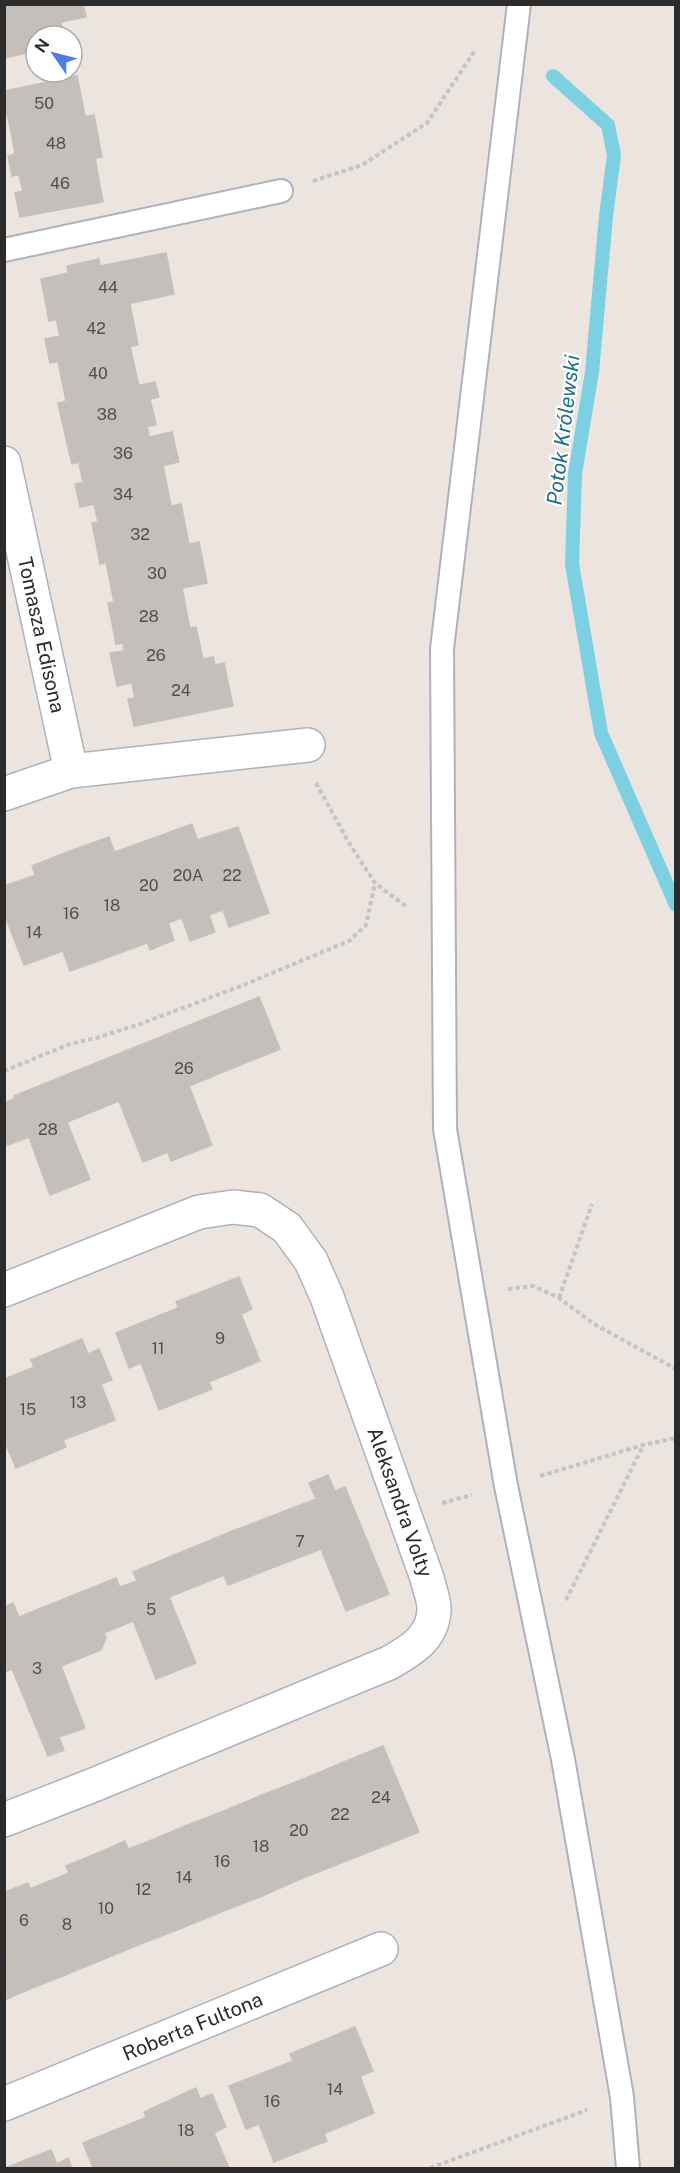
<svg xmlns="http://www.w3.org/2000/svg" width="680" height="2173" font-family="'Public Sans',sans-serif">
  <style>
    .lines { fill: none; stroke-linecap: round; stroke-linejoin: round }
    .stream { stroke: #7dd0e1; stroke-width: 14 }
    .building { fill: #c4bfba; stroke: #c6c0b8; stroke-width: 1.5 }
    .lane-casing { stroke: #afb2ba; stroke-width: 26 }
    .street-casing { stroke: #afb2ba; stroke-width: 36 }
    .path { stroke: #c4c4c4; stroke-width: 4; stroke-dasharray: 4.5 3; stroke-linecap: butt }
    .lane { stroke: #fff; stroke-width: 22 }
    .street { stroke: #fff; stroke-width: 33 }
    .labels { text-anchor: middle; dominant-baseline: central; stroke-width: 4.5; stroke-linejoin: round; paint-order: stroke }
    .number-label { font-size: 16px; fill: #51504f }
    .street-label { font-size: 20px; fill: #2b2b2b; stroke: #fff }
    .water-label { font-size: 21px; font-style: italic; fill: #1c718d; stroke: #fff }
  </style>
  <rect width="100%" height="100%" fill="#ebe4df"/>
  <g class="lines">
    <!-- stream -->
    <path class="stream" d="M553,76l55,49 6,30 -8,61 -14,156 -17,102 -3,90 29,169 75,172"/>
  </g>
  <!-- building -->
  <g class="building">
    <path d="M4,4h79l3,13 -25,5 2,14h-27v15l-32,7z"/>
    <path d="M77,76l8,40 -74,15 -4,-17 -3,1v-24z"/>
    <path d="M94,115l8,42 -90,19 -4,-20 7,-2 -4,-23z"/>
    <path d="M95,158l8,44 -83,15 -5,-24 8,-2 -4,-16z"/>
    <path d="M166,253l8,41 -125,27 -8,-42 27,-6 -1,-7 32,-7 1,7z"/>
    <path d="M130,304l8,41 -88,18 -5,-24 15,-3 -4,-17z"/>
    <path d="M130,346l9,40 -73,15 -8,-40z"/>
    <path d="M155,382l4,15 -9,2 6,26 -89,18 -9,-40z"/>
    <path d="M147,426l2,11 23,-5 7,30 -96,21 -4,-21 -7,2 -5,-21z"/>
    <path d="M163,465l8,41 -73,16 -4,-18 -14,3 -5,-23z"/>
    <path d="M181,504l8,40 -89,20 -8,-41z"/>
    <path d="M199,542l8,41 -93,19 -8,-40z"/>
    <path d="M182,588l8,41 -74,15 -8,-41z"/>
    <path d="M196,627l7,32 10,-2 2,8 -98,21 -7,-33 14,-2 -1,-8z"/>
    <path d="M224,663l9,43 -99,20 -6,-27 7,-1 -3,-15z"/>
    <path d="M192,824l30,86 -13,5 6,17 -25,9 -36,-103z"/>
    <path d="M238,827l31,86 -40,14 -32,-87z"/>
    <path d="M109,837l38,106 -38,14 -39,-106z"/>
    <path d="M154,838l28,80 -14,5 6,17 -24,10 -35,-98z"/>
    <path d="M70,851l39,106 -39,14 -38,-105z"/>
    <path d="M36,875l27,76 -39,14 -20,-52v-27z"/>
    <path d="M259,997l21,52 -91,37 23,59 -41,16 -43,-111z"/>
    <path d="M128,1050l40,102 -25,10 -24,-61 -52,21 23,57 -40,16 -36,-99z"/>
    <path d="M15,1098l14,39 -21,8 -4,-6v-36z"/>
    <path d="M239,1277l13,32 -11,5 19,47 -51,21 -33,-80z"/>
    <path d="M178,1308l34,81 -53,21 -18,-47 -12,5 -13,-35z"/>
    <path d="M82,1339l6,15 11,-5 13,31 -11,4 14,36 -52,20 -32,-80z"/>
    <path d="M34,1367l32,80 -50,21 -12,-28v-61z"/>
    <path d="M328,1475l7,16 10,-4 44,107 -43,17 -25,-62 -72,28 -19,-45 86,-33 -7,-16z"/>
    <path d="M230,1532l19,45 -21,8 -4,-10 -55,22 27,66 -40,16 -36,-92 17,-6 -4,-9z"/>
    <path d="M116,1578l17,43 -29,12 2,5 -5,12 -40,16 24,62 -26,9 5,13 -16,6 -44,-107v-42l9,-4 6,14z"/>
    <path d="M4,1649l9,20 -9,3z"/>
    <path d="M383,1746l36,86 -40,16 -35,-86z"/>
    <path d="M344,1762l35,86 -43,17 -35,-85z"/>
    <path d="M301,1780l35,85 -38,15 -36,-85z"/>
    <path d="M262,1795l36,85 -38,17 -36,-86z"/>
    <path d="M224,1811l36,86 -39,15 -36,-86z"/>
    <path d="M185,1826l36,86 -39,16 -35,-86z"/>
    <path d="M125,1841l3,8 19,-7 35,86 -39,15 -38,-93z"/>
    <path d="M105,1850l38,93 -39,16 -38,-93z"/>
    <path d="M69,1873l35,86 -39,16 -35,-86z"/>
    <path d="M28,1883l37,92 -40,16 -21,-51v-40l3,-1 -2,-7z"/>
    <path d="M4,1940l21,51 -21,9z"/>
    <path d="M355,2027l18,44 -13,5 14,37 -51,21 -33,-80z"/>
    <path d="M293,2061l34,80 -53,21 -15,-38 -13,5 -17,-43z"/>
    <path d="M196,2088l4,11 12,-5 14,33 -12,6 15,35h-62l-23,-56z"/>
    <path d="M147,2117l20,51h-74l-10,-25z"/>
    <path d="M51,2150l6,14 11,-6 4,10h-67z"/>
  </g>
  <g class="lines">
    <defs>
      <g id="lane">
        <path d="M519,4l-77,645 3,480 61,357 57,273 59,338 6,71"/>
        <path d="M4,250l277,-59"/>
      </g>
      <g id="street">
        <path id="s1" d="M4,463l67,308"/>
        <path d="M4,794l67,-23 237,-26"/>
        <path id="s2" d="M4,1290l195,-78 34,-5 27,3 27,18 24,33 16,36 100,281c2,10 8,23 7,33 -2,28 -24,40 -45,52l-293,121 -92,36"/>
        <path id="s3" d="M4,2104l377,-155"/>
      </g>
    </defs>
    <!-- lane casing -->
    <use href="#lane" class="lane-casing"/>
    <!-- street casing -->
    <use href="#street" class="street-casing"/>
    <!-- path -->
    <g class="path">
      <path d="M313,181l49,-16 65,-42 49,-74"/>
      <path d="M316,783l33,60 26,40 33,25"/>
      <path d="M4,1071l66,-27 26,-6 44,-14 101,-38 108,-45 17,-16 9,-42"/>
      <path d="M508,1289l25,-3 26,12 35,26 82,45"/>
      <path d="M559,1298l33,-94"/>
      <path d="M540,1476l103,-31 33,-7"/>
      <path d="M442,1503l30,-8"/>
      <path d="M566,1600l77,-154"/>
      <path d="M430,2168l157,-58"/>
    </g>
    <!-- lane -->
    <use href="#lane" class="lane"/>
    <!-- street -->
    <use href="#street" class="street"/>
  </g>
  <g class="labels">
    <!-- number labels -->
    <g class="number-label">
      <text x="44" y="103">50</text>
      <text x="56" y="143">48</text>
      <text x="60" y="183">46</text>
      <text x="108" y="287">44</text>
      <text x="96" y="328">42</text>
      <text x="98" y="373">40</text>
      <text x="107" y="414">38</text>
      <text x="123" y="453">36</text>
      <text x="123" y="494">34</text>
      <text x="140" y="534">32</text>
      <text x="157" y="573">30</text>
      <text x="149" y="616">28</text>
      <text x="156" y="655">26</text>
      <text x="181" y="690">24</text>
      <text x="188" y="875">20A</text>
      <text x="232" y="875">22</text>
      <text x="149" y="885">20</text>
      <text x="112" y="905">18</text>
      <text x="71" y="913">16</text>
      <text x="34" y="932">14</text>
      <text x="184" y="1068">26</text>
      <text x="48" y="1129">28</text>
      <text x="220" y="1338">9</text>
      <text x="158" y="1348">11</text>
      <text x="78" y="1402">13</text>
      <text x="28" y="1409">15</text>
      <text x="300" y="1541">7</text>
      <text x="151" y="1609">5</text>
      <text x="37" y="1668">3</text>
      <text x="381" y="1797">24</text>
      <text x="340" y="1814">22</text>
      <text x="299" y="1830">20</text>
      <text x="261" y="1846">18</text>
      <text x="222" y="1861">16</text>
      <text x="184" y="1877">14</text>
      <text x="143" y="1889">12</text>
      <text x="106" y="1908">10</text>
      <text x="24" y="1920">6</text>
      <text x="67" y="1924">8</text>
      <text x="335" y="2089">14</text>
      <text x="272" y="2101">16</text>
      <text x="186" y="2130">18</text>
    </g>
    <!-- street labels -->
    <g class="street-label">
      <text stroke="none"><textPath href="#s1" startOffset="176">Tomasza Edisona</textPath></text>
      <text stroke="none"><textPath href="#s2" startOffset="602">Aleksandra Volty</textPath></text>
      <text stroke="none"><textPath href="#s3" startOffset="204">Roberta Fultona</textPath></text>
    </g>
    <!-- water labels -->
    <g class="water-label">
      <text transform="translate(563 430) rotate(-83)">Potok Królewski</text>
    </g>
  </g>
  <!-- border -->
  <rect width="680" height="2173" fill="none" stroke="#2b2b2b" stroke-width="12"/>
  <!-- north arrow -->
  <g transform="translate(54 54) rotate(305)"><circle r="28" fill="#ffffff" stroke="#aaaaaa" stroke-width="1.5"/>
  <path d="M0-4.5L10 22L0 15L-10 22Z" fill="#507ae6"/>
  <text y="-9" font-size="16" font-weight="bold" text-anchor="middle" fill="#2b2b2b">N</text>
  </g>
</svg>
